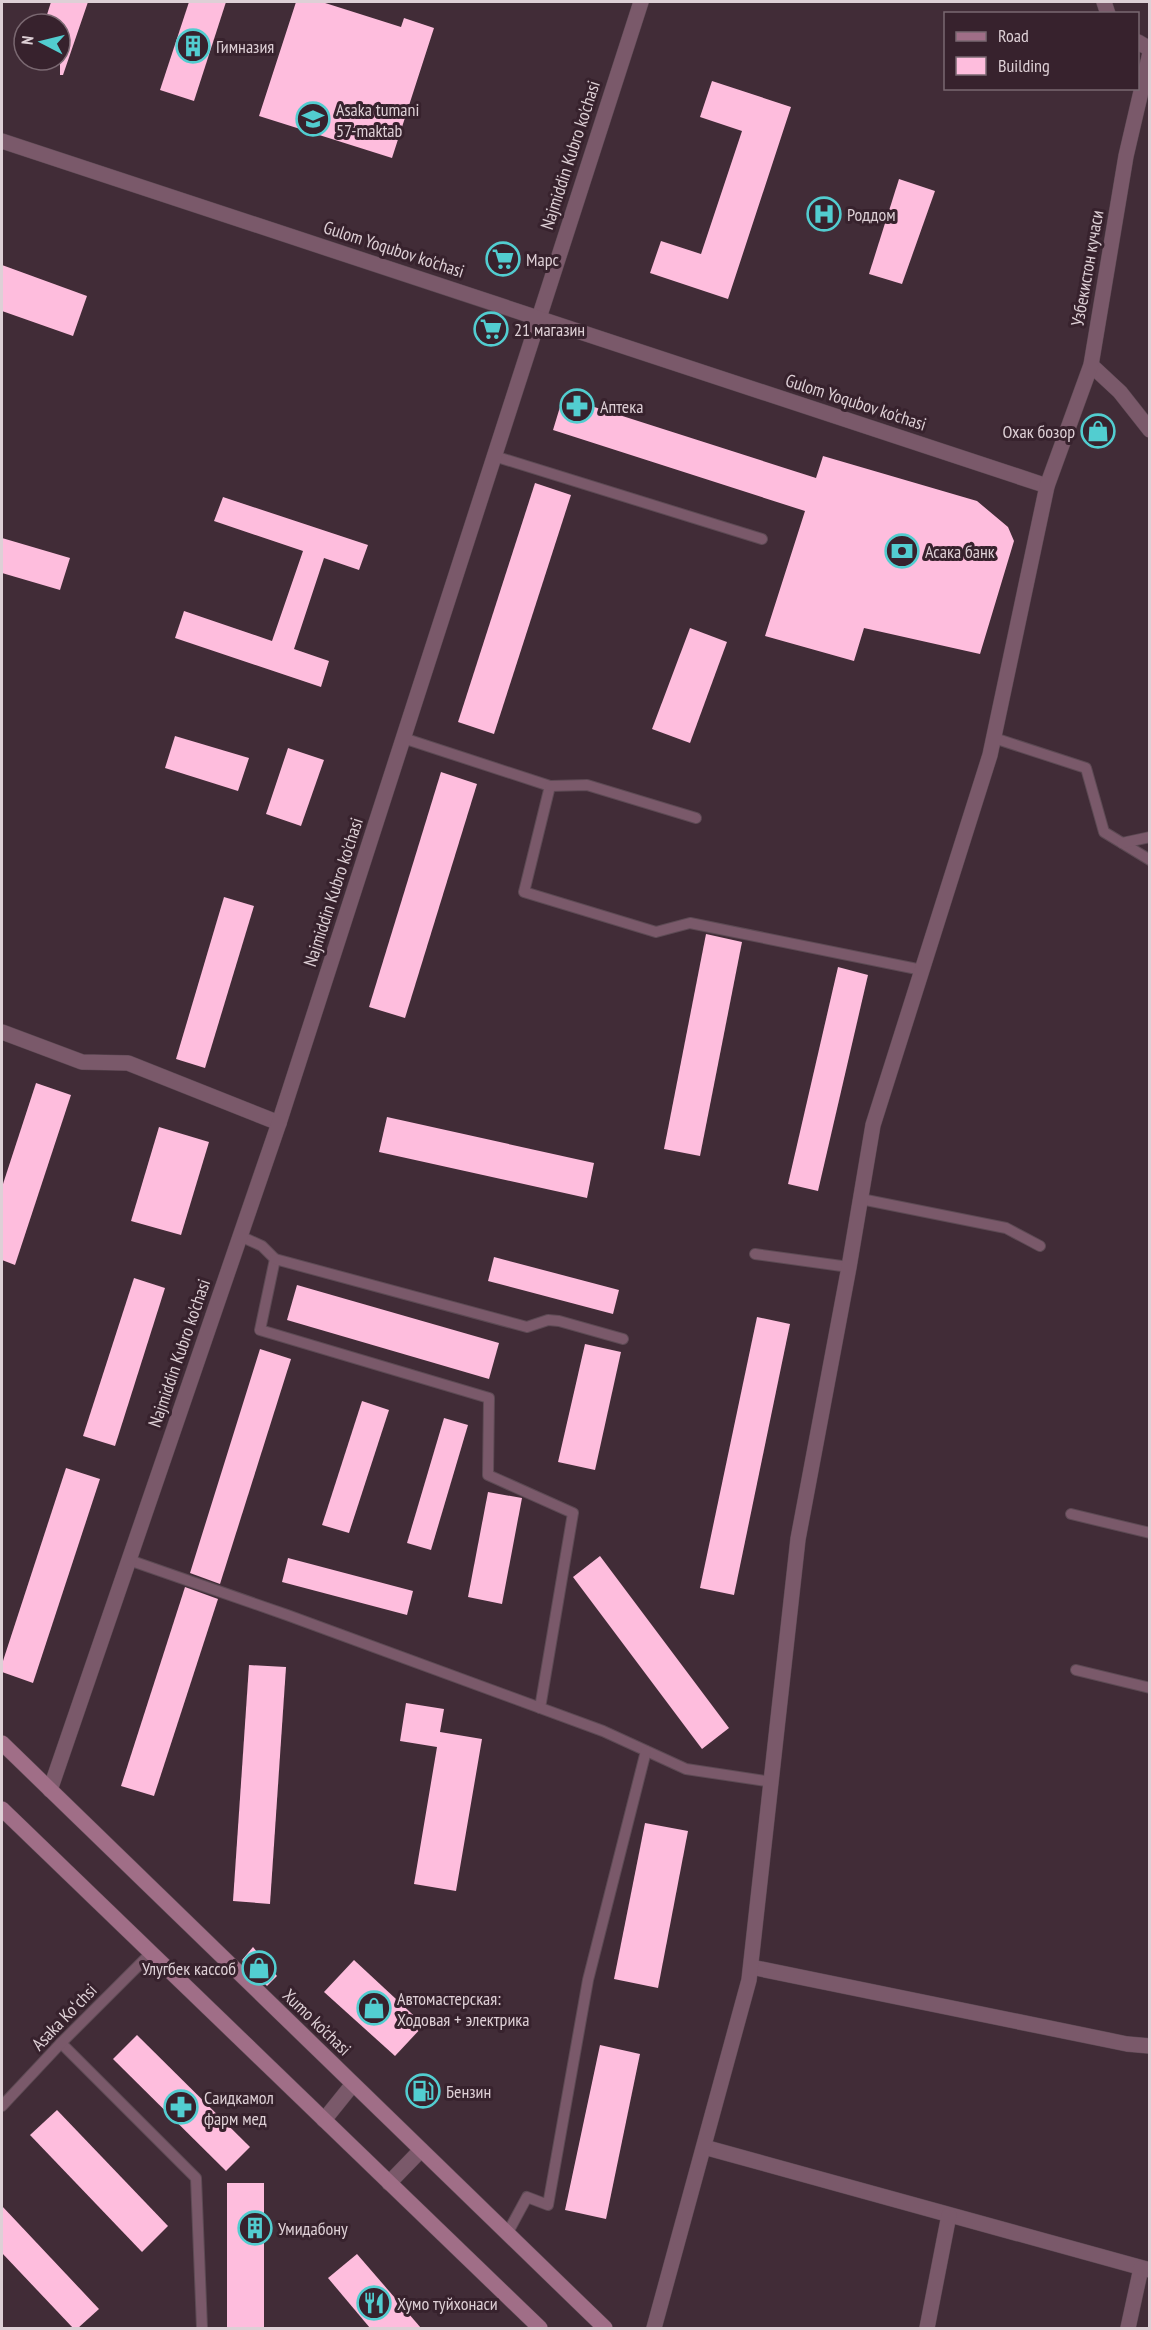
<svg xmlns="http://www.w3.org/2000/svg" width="1151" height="2330" font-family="'PT Sans Narrow',sans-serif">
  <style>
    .building { fill: #febddd }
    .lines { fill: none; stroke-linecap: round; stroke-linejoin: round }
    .service-casing { stroke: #5d4a54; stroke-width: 12 }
    .pedestrian-casing { stroke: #5d4a54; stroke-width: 16 }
    .minor-casing { stroke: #5d4a54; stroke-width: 16 }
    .tertiary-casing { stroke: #5d4a54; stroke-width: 16 }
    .secondary-casing { stroke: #5d4a54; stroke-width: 16 }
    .service { stroke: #7a596a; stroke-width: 10 }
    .pedestrian { stroke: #7a596a; stroke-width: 15 }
    .minor { stroke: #7a596a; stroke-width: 15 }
    .tertiary { stroke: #7a596a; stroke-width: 15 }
    .secondary { stroke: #a06e87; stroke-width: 15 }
    .labels { text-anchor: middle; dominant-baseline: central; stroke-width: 6; stroke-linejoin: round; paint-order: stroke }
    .poi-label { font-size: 18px; fill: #ded0d6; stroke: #37222d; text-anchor: start }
    .street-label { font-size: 18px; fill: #ded0d6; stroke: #37222d }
  </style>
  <rect width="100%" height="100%" fill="#412c37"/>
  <!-- building -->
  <g class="building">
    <path d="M51,2h37l-25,73h-3v-51h-16z"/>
    <path d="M189,2h37l-32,99 -34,-11z"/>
    <path d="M296,2h26l79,25 3,-9 30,10 -42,130 -133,-42z"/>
    <path d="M712,81l79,26 -63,192 -78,-26 11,-32 40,13 41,-123 -42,-14z"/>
    <path d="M899,179l36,12 -33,93 -33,-10z"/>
    <path d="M2,265l85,31 -14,40 -71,-25z"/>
    <path d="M563,397l253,81 7,-22 154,45 31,26 6,14 -34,113 -116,-26 -10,33 -89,-25 40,-125 -252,-81z"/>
    <path d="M535,483l36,12 -77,239 -36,-12z"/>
    <path d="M223,497l145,48 -9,25 -35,-12 -30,91 35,12 -8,26 -146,-49 9,-27 88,30 31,-90 -89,-30z"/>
    <path d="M2,538l68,20 -10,32 -58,-17z"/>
    <path d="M690,628l37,14 -37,101 -38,-14z"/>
    <path d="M175,736l74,22 -11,33 -73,-23z"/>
    <path d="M288,748l36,12 -23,66 -35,-12z"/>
    <path d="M441,772l36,12 -72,234 -36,-11z"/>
    <path d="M224,897l30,9 -49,162 -29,-9z"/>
    <path d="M706,934l36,8 -42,214 -36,-7z"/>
    <path d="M838,967l30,8 -50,216 -30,-7z"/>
    <path d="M36,1083l35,12 -56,170 -13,-5v-73z"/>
    <path d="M387,1117l207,46 -7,35 -208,-46z"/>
    <path d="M159,1127l50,15 -28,93 -50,-14z"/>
    <path d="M494,1257l125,33 -6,24 -125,-33z"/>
    <path d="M134,1278l31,10 -50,158 -32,-10z"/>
    <path d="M297,1285l202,58 -10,36 -202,-59z"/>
    <path d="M757,1317l33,7 -56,271 -34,-7z"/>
    <path d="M585,1344l36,8 -26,118 -37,-8z"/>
    <path d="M260,1349l31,10 -71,225 -30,-11z"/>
    <path d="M362,1401l27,9 -40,123 -27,-8z"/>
    <path d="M444,1418l24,7 -37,125 -24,-7z"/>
    <path d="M66,1468l34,11 -67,204 -31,-11v-8z"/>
    <path d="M488,1492l34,6 -20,106 -34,-7z"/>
    <path d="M600,1556l129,172 -27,21 -129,-172z"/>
    <path d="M288,1558l125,33 -6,24 -125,-33z"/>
    <path d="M185,1587l33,12 -64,197 -33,-10z"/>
    <path d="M249,1665l37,2 -16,237 -37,-3z"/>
    <path d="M406,1703l38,6 -4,23 42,7 -26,152 -42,-7 23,-137 -37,-6z"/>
    <path d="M645,1823l43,8 -30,157 -44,-9z"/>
    <path d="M253,1947l24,29 -10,10 -25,-26z"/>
    <path d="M354,1960l70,65 -29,31 -71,-64z"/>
    <path d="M137,2035l113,112 -24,24 -113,-112z"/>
    <path d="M600,2045l40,9 -34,165 -41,-9z"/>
    <path d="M57,2110l111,116 -26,26 -112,-117z"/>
    <rect x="227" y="2183" width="37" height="145"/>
    <path d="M2,2206l97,103 -21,19h-5l-71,-75z"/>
    <path d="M357,2254l64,74h-51l-42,-50z"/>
  </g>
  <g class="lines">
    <defs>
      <g id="service">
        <path d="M494,456l268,83"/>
        <path d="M403,738l147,48 -26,106 132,40 34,-9 232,47"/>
        <path d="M994,738l92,30 18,64 46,28"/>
        <path d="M550,786l37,-1 109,33"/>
        <path d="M1122,843l28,-6"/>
        <path d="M861,1199l145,29 34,18"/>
        <path d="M240,1236l22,10 13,13 -15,71 229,68 -1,77 85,38 -33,195"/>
        <path d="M755,1254l94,13"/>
        <path d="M275,1259l252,68 21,-7 11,1 64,18"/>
        <path d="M1071,1514l79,19"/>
        <path d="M129,1560l158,55 316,116 83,38 86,13"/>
        <path d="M1076,1670l74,18"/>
        <path d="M61,2043l135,135 6,150"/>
        <path d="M2,2106l59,-63 90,-90"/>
        <path d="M507,2234l20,-37 21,8 40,-225 58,-229"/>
      </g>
      <path id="pedestrian" d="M2,1032l80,30 46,1 151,60"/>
      <g id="minor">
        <path d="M1104,2l4,12"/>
        <path d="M1138,42l12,7"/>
        <path d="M50,1790l229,-667 362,-1121"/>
        <path d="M751,1967l376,77 23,2"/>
        <path d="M704,2147l446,123"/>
        <path d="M927,2328l22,-113"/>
        <path d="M1128,2328l13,-60"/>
      </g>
      <g id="tertiary">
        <path d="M2,141l1045,345"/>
        <path d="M1091,365l29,27 30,38"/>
        <path d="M324,2120l29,-36"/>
        <path d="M389,2183l32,-33"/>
        <path d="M654,2328l95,-348 49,-441 51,-272 24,-142 117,-370 57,-269 44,-121 35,-209 24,-103"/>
      </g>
      <g id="secondary">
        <path d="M2,1743l603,585"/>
        <path d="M2,1809l538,519"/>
      </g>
    </defs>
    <!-- service casing -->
    <use href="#service" class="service-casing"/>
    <!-- pedestrian casing -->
    <use href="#pedestrian" class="pedestrian-casing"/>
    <!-- minor casing -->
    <use href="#minor" class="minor-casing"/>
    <!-- tertiary casing -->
    <use href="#tertiary" class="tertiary-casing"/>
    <!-- secondary casing -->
    <use href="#secondary" class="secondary-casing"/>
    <!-- service -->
    <use href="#service" class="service"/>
    <!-- pedestrian -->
    <use href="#pedestrian" class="pedestrian"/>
    <!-- minor -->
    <use href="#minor" class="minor"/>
    <!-- tertiary -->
    <use href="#tertiary" class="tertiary"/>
    <!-- secondary -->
    <use href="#secondary" class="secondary"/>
  </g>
  <!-- icons -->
  <defs>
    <symbol id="building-ring" viewBox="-11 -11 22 22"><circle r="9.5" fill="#37222d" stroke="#52cdd0" stroke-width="1.5"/><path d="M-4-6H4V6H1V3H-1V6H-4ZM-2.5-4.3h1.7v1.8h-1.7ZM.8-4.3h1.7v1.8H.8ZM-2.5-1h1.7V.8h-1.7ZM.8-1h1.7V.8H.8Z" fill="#52cdd0"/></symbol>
    <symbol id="school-ring" viewBox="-11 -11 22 22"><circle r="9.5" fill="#37222d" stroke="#52cdd0" stroke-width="1.5"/><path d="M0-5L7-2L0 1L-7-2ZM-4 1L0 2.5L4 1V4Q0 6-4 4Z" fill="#52cdd0"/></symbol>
    <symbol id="hospital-ring" viewBox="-11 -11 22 22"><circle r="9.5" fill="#37222d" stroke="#52cdd0" stroke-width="1.5"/><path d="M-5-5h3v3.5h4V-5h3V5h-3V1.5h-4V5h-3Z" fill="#52cdd0"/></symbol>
    <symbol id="supermarket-ring" viewBox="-11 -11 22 22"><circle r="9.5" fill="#37222d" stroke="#52cdd0" stroke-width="1.5"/><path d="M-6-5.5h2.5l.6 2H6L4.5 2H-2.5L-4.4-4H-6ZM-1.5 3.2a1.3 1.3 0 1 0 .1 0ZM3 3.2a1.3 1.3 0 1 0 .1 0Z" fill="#52cdd0"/></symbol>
    <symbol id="pharmacy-ring" viewBox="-11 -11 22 22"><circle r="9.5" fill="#37222d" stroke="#52cdd0" stroke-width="1.5"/><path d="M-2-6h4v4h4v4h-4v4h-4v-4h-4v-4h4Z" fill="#52cdd0"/></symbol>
    <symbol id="shop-ring" viewBox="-11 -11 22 22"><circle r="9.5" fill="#37222d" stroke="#52cdd0" stroke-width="1.5"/><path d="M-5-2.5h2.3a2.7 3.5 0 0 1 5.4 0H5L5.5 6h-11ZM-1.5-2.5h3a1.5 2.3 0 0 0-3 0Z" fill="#52cdd0"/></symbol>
    <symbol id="bank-ring" viewBox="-11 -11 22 22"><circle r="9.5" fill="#37222d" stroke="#52cdd0" stroke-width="1.5"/><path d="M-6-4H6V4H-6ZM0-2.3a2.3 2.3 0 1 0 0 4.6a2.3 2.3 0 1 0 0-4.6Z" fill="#52cdd0"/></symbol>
    <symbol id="fuel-ring" viewBox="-11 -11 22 22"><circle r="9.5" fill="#37222d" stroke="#52cdd0" stroke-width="1.5"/><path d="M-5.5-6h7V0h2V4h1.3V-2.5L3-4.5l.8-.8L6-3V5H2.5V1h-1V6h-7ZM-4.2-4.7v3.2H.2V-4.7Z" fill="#52cdd0"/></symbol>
    <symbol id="restaurant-ring" viewBox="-11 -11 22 22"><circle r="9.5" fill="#37222d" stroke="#52cdd0" stroke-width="1.5"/><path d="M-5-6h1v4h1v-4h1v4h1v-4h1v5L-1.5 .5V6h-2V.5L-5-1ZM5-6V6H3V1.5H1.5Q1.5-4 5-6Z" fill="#52cdd0"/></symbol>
  </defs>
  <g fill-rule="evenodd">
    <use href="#building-ring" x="174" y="27" width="38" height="38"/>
    <use href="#school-ring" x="294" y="100" width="38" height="38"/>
    <use href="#hospital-ring" x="805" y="195" width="38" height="38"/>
    <use href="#supermarket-ring" x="484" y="240" width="38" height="38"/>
    <use href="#supermarket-ring" x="472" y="310" width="38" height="38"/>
    <use href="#pharmacy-ring" x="558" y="387" width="38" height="38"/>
    <use href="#shop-ring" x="1079" y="412" width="38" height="38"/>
    <use href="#bank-ring" x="883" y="532" width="38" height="38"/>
    <use href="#shop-ring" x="240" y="1949" width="38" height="38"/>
    <use href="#shop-ring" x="355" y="1989" width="38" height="38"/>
    <use href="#fuel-ring" x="404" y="2072" width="38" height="38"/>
    <use href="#pharmacy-ring" x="162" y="2088" width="38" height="38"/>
    <use href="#building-ring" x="236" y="2209" width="38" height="38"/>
    <use href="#restaurant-ring" x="355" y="2284" width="38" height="38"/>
  </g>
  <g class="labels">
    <!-- poi labels -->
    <g class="poi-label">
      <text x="216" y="46">Гимназия</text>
      <text x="336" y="109">Asaka tumani<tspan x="336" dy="21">57-maktab</tspan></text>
      <text x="847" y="214">Роддом</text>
      <text x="526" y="259">Марс</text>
      <text x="514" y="329">21 магазин</text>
      <text x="600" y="406">Аптека</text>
      <text x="1075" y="431" text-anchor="end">Охак бозор</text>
      <text x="925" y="551">Асака банк</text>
      <text x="236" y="1968" text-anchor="end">Улугбек кассоб</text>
      <text x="397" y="1998">Автомастерская:<tspan x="397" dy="21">Ходовая + электрика</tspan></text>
      <text x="446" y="2091">Бензин</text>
      <text x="204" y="2097">Саидкамол<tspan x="204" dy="21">фарм мед</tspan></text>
      <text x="278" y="2228">Умидабону</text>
      <text x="397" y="2303">Хумо туйхонаси</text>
    </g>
    <!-- street labels -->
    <g class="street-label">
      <text transform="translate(570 155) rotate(-72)">Najmiddin Kubro ko'chasi</text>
      <text transform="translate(394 249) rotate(18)">Gulom Yoqubov ko'chasi</text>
      <text transform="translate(1087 268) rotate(-80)">Узбекистон кучаси</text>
      <text transform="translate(856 402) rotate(18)">Gulom Yoqubov ko'chasi</text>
      <text transform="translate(333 892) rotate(-72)">Najmiddin Kubro ko'chasi</text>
      <text transform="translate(179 1353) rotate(-71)">Najmiddin Kubro ko'chasi</text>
      <text transform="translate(64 2017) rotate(-46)">Asaka Koʻchsi</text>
      <text transform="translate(317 2022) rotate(44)">Xumo ko’chasi</text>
    </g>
  </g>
  <!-- border -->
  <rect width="1151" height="2330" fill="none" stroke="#ded0d6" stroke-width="6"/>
  <!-- legend -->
  <rect x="944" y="12" width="195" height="78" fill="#37222d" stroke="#7a6871" stroke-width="1.5"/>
  <rect x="956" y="32" width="30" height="9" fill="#a06e87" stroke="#7a6871" stroke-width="1.5"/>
  <text x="998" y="42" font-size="18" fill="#ded0d6">Road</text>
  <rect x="956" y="57" width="30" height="18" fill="#febddd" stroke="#7a6871" stroke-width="1.5"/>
  <text x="998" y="72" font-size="18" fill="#ded0d6">Building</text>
  <!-- north arrow -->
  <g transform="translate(42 42) rotate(277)"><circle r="28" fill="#37222d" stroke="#7a6871" stroke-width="1.5"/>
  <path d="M0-4.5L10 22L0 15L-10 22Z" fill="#52cdd0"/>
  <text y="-9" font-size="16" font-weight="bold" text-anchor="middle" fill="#ded0d6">N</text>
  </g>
</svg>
